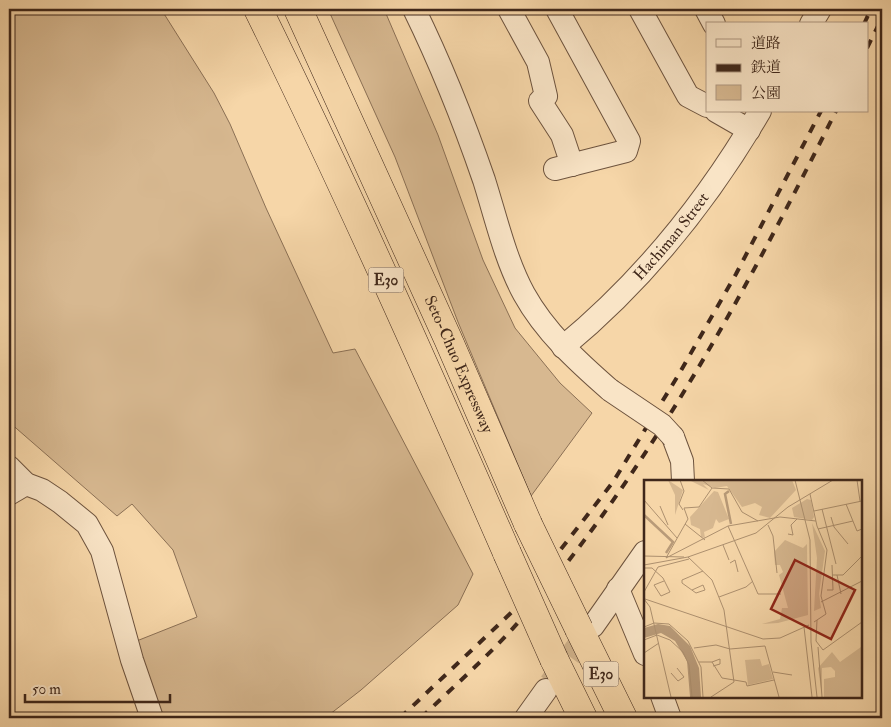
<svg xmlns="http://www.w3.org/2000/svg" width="891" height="727" font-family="'IM FELL Double Pica','Noto Serif JP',serif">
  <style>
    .green { fill: #d7b890; stroke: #8b7055 }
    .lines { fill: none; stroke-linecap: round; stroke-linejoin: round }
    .minor-tunnel { stroke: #d1b38c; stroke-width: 22; stroke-dasharray: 22 11; stroke-linecap: butt }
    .minor-casing { stroke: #6d533e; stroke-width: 24 }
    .highway-casing { stroke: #3f271a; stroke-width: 29 }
    .minor { stroke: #f9e4c6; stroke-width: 22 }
    .highway { stroke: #f6d6a8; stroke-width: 28 }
    .rail { stroke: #3f271a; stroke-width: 4; stroke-dasharray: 9 9; stroke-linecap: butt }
    .minor-bridge-casing { stroke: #6d533e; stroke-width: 24; stroke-linecap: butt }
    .highway-bridge-casing { stroke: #3f271a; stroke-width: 29; stroke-linecap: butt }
    .minor-bridge { stroke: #f9e4c6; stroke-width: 22 }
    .highway-bridge { stroke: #f6d6a8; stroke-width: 28 }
    .labels { text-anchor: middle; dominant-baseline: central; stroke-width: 4; stroke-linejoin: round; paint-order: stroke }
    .shield { fill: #f9e4c6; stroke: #77604e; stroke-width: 1 }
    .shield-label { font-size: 15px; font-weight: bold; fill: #3f271a }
    .street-label { font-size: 16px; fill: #3f271a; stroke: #f9e4c6 }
    .inset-river { fill: none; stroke: #b89a78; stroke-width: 2.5 }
    .inset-road { fill: none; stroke: #ad906f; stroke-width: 1 }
    .view { fill: #8f2418; fill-opacity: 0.15; stroke: #8f2418; stroke-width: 2.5 }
    .inset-edge { fill: none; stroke: #3f271a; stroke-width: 2.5 }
  </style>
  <rect width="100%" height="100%" fill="#f6d6a8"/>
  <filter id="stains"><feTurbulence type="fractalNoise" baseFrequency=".004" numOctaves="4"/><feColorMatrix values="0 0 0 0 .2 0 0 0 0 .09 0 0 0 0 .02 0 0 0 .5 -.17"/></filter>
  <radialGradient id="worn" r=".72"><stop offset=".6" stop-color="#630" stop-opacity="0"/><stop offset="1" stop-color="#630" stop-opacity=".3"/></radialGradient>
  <!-- green -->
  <g class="green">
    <path d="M9,9h152l53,84 16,31 36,84 67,145 22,-4 118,225 -15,31 -97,85 -36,28h-177l-24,-72 73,-29 -24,-67 -41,-46 -15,12 -108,-94z"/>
    <path d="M328,9h56l54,126 45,125 32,68 45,55 32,30 -61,83 -73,-174 -63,-165z"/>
  </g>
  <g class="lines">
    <!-- minor-tunnel -->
    <path class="minor-tunnel" d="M550,683l42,-57"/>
    <defs>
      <g id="minor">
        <path d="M414,9c27,55 50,113 70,171 12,38 21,79 40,114 21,38 54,68 86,96"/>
        <path d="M509,9l29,53 8,34 -6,5 22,34 10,30"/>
        <path d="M640,9l48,87 19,10"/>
        <path d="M706,9l8,15"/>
        <path d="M811,24l9,-15"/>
        <path d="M716,111l33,19"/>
        <path d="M555,169l71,-18 3,-10 -72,-132"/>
        <path id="s1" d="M563,347c80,-66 145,-147 197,-236"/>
        <path d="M673,437l9,24 1,20"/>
        <path d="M9,467l17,17 16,6 18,12 27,22 15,27 30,109 20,58"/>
        <path d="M9,494l17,-10"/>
        <path d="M618,589l27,65"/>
        <path d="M593,626l52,-74"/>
        <path d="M662,696l8,22"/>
        <path d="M526,718l20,-28"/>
      </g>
      <g id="highway">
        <path d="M258,9c88,179 169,361 249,544"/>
        <path id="s2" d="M298,9l150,330 80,185"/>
        <path d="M579,629l44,89"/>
        <path d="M554,659l29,59"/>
      </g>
    </defs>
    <!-- minor casing -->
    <use href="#minor" class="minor-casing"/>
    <!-- highway casing -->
    <use href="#highway" class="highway-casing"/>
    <!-- minor -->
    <use href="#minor" class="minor"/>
    <!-- highway -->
    <use href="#highway" class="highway"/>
    <!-- rail -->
    <g class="rail">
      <path d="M864,24l7,-15"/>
      <path d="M867,48l15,-30"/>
      <path d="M400,718l113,-107 100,-129 66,-108 57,-100 85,-163"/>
      <path d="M421,718c34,-33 71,-65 102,-101 129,-151 224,-328 313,-506"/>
    </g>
    <defs>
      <path id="minor-bridge" d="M610,390l52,35 11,12"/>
      <g id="highway-bridge">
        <path d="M528,524l51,105"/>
        <path d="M507,553l47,106"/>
      </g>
    </defs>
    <!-- minor-bridge casing -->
    <use href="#minor-bridge" class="minor-bridge-casing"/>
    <!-- highway-bridge casing -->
    <use href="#highway-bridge" class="highway-bridge-casing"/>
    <!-- minor-bridge -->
    <use href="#minor-bridge" class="minor-bridge"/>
    <!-- highway-bridge -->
    <use href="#highway-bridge" class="highway-bridge"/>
  </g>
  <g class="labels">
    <!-- shield labels -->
    <g class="shield">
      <rect x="368.5" y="267.5" width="35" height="25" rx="4"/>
      <rect x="583.5" y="661.5" width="35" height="25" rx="4"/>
    </g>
    <g class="shield-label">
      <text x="386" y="280">E30</text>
      <text x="601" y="674">E30</text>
    </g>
    <!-- street labels -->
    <g class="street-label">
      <text stroke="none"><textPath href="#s1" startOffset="155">Hachiman Street</textPath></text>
      <text stroke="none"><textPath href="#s2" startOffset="390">Seto-Chuo Expressway</textPath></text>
    </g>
  </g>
  <!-- overview -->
  <g transform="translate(644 480)">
    <rect width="218" height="218" fill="#f6d6a8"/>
    <path d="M24,0l15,10 -8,25v-20zM45,0h103l4,10 -26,28 -11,-3 3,-8 -7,-4 -13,4 -15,-21 -12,2 -12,-4 6,6zM70,11l4,1 11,27 -10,4 -3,-4 -3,9 -9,4 1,6 -4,-1 -1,-8 -9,-4 -1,-8zM163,19l4,1 3,17 -2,3 -18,-3 -2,-9zM168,43l13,28 -6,43 2,14 -7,3 3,-53zM141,60l18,8 4,-4 1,71 -30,8 -16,1 18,-5 2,-11h6l-9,-33 4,-3 -3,-7h-5l-1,-13zM217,167v50h-37v-18l11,-2v-6l-4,-4 -9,1v27l-4,-27 14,-16 8,10zM116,179l2,7 7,-2 4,15 -25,6 -3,-25z" fill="#d7b890"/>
    <path d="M14,144l12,2 20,20 9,22 2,29h-11l-3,-36 -12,-20 -14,-8 -17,5v-10z" fill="#b89a78"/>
    <path class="inset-river" d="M85,11l-4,3 6,30M0,35l29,27 -7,11"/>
    <path class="inset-road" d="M36,0l4,11 -5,13 4,6M58,0l10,8 17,1 13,23 16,9M151,0l15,60 1,102 6,55M213,0l3,21M68,8l-13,19 -15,1 4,11 -22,39 62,-32 52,-9 36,4M166,14l7,32 10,24 -6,46 5,18 -12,8M0,20l33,38M202,24l11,27 5,-2M16,26l8,19M178,29l14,55M170,31l48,-10M187,37l3,10 14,17M41,44l20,16M124,45l5,11 4,37M84,46l30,68h23M174,49l35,-8M144,54l5,1 -2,-10 6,-6M79,65l6,15M0,76l40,1M44,77l24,23 12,30 10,72 -23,15M86,83l5,-3 3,12M0,85l44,-8 68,-24 32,-26 45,-27M0,88h8l11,10 7,14 -9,4 -7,-11 10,-4M188,95h11l19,-19M193,95l4,19M48,110l11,-5 2,5 -9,3 -14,-10v-3l21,-9M183,110h6l-1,-25M0,112l14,-25 31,-8M75,117l27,-10 7,-6M0,119l6,8 21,90M1,119l118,40 17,-1 29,-13M177,122l41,-21M173,140l-1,21 7,9 39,-28M0,147l10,-4 15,1 19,17 13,26 2,30M160,147l8,70M0,160l13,-5 13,5 13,12 6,13 3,32M174,167l4,50M50,168l22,-3 14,4 35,-3 14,51M0,173l15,-10M55,182h13l10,16 24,4 1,4 27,-6M68,182l8,-3v5l-7,2M129,192l19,3M27,193l7,8 6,-4 -7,-9"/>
    <path class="view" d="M151,80l60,30 -24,49 -60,-30z"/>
    <rect width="218" height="218" class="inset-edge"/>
  </g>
  <!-- margin -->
  <rect width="891" height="727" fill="none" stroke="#f6d6a8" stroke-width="30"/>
  <rect x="10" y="10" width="871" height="707" fill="none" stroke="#3f271a" stroke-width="2.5"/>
  <rect x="15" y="15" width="861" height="697" fill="none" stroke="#3f271a"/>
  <!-- legend -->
  <rect x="706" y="22" width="162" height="90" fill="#f9e4c6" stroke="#af9881"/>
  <rect x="716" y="39" width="25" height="8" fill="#f9e4c6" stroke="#af9881"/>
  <text x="751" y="48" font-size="15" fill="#3f271a">道路</text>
  <rect x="716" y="64" width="25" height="8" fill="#3f271a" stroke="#af9881"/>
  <text x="751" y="72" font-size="15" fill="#3f271a">鉄道</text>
  <rect x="716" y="85" width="25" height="15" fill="#d7b890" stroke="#af9881"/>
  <text x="751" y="98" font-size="15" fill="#3f271a">公園</text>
  <!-- scale -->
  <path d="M25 694v8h145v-8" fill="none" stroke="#3f271a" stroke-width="2.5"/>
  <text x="32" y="694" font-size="15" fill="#3f271a" stroke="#f9e4c6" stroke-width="4" paint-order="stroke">50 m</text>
  <rect width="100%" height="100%" filter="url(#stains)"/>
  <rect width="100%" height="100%" fill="url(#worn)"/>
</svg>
